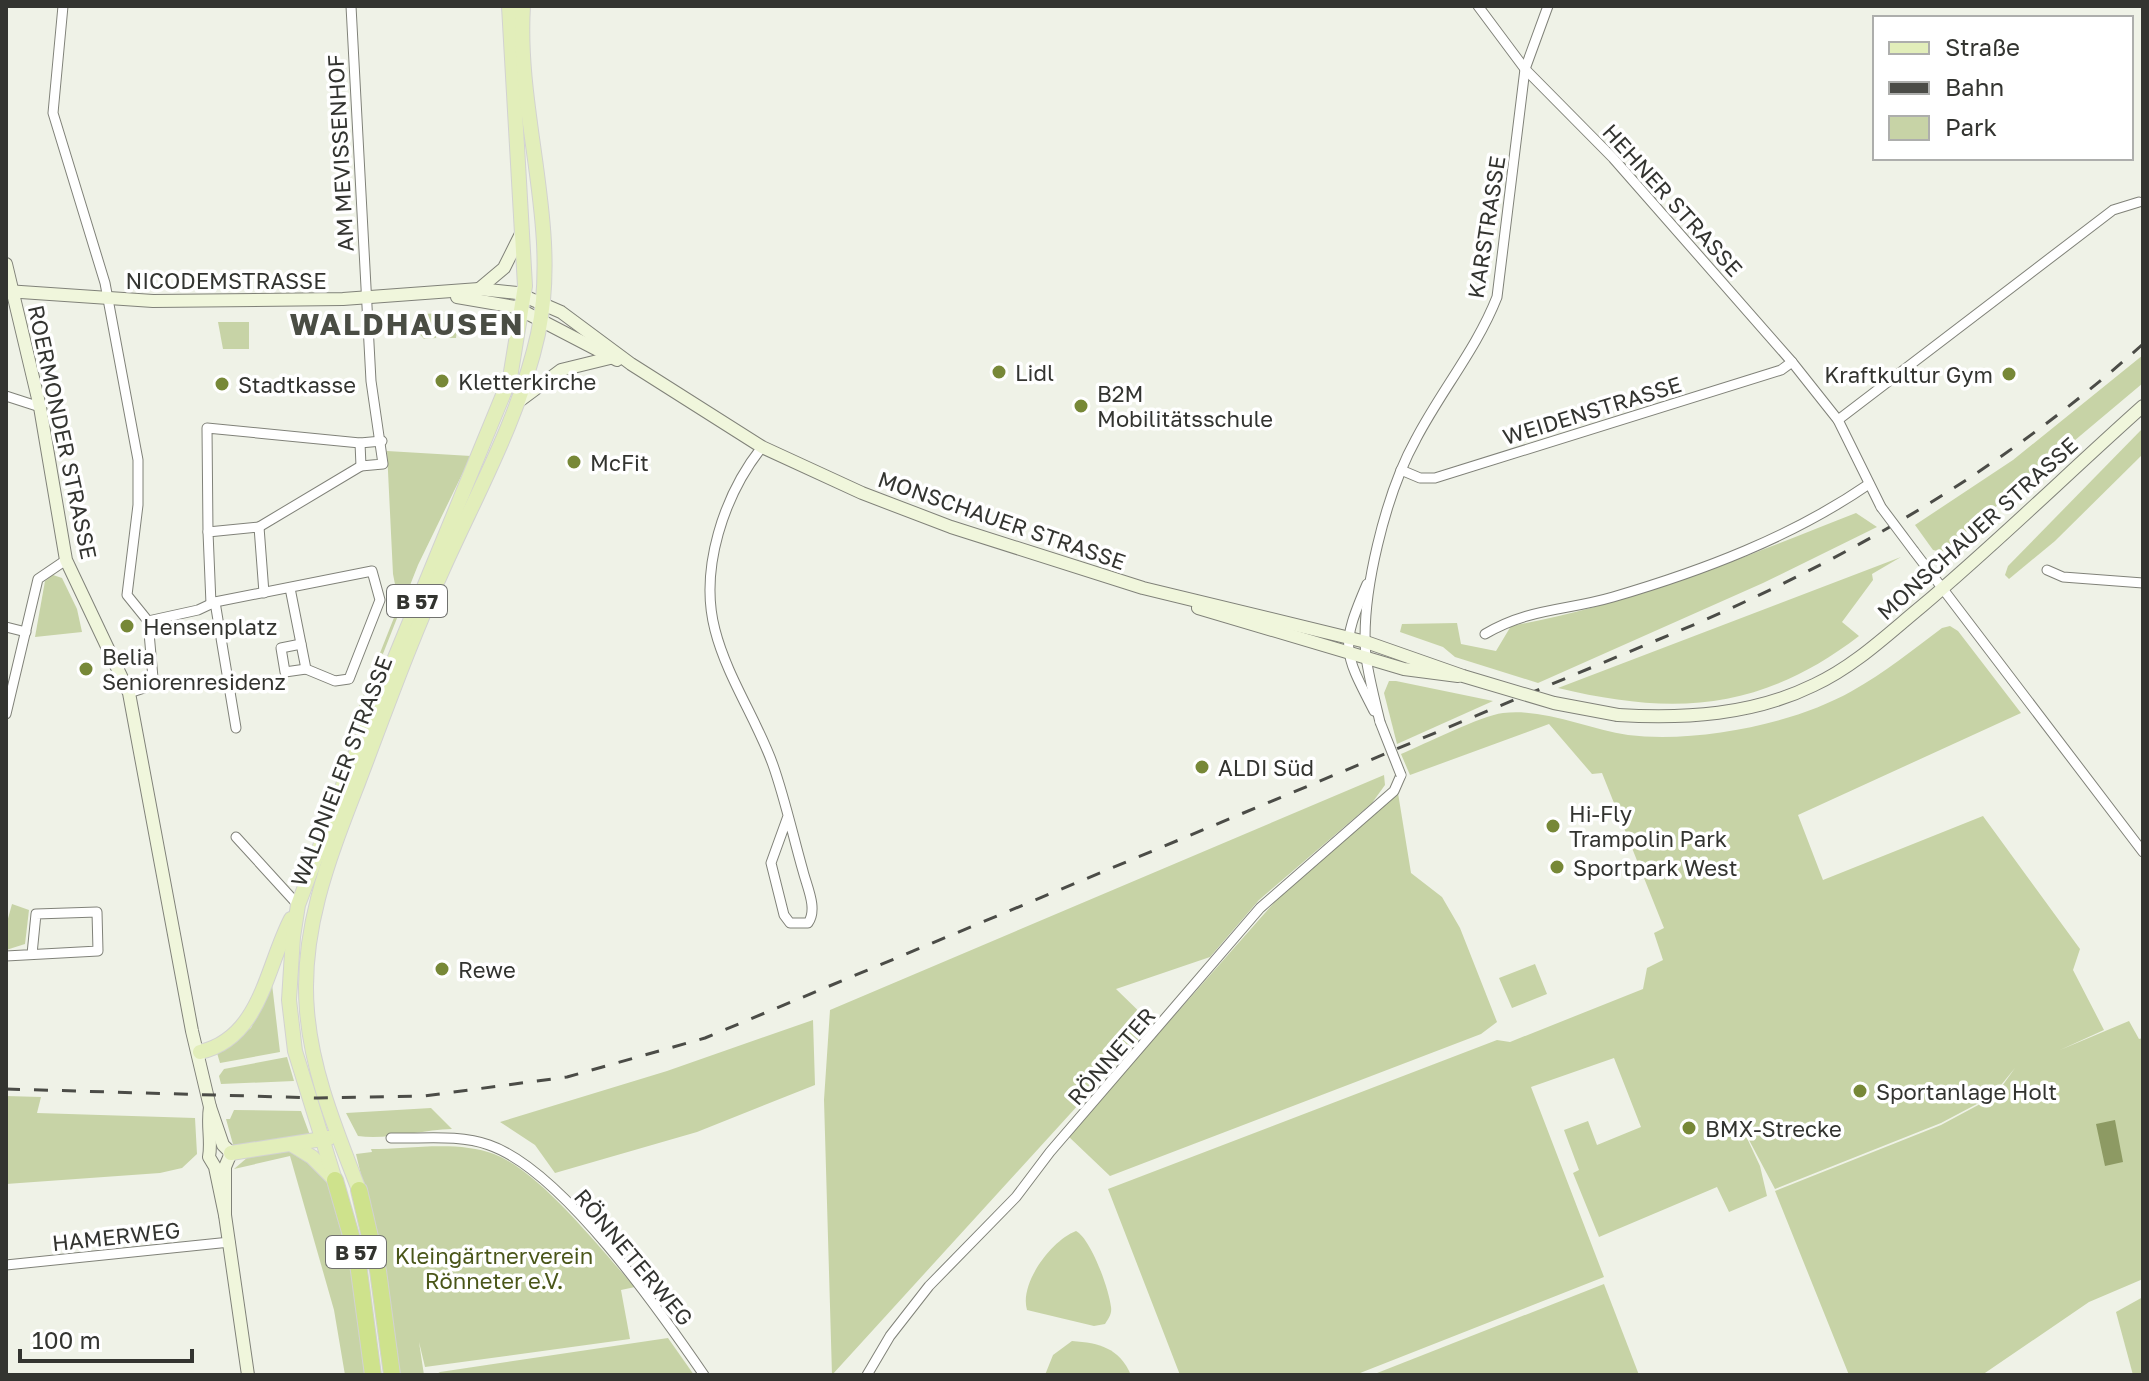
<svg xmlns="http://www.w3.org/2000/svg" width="2149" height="1381" font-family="'Golos Text',sans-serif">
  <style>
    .green { fill: #c7d3a6 }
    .water { fill: #8d9a63 }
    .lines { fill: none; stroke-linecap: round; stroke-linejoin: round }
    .street-casing { stroke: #808279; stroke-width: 11 }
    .secondary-casing { stroke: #808279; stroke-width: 14 }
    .primary-casing { stroke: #d2d2d1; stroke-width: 16 }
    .highway-casing { stroke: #d2d2d1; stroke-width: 18 }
    .street { stroke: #fff; stroke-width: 9 }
    .secondary { stroke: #f0f6dc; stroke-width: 12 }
    .primary { stroke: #e2eeba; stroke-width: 14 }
    .highway { stroke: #cee28c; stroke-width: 16 }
    .rail { stroke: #4b4c47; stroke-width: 3; stroke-dasharray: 14 14; stroke-linecap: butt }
    .street-bridge-casing { stroke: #808279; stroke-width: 11; stroke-linecap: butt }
    .secondary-bridge-casing { stroke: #808279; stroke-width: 14; stroke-linecap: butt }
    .street-bridge { stroke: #fff; stroke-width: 9 }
    .secondary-bridge { stroke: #f0f6dc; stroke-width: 12 }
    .poi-dot { fill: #778837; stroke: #fff; stroke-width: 3 }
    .labels { text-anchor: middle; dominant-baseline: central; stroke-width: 7; stroke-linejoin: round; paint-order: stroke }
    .shield { fill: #fff; stroke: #70716e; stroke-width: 2 }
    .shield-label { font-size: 20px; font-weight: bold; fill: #333430 }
    .street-label { font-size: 22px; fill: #333430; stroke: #fff }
    .poi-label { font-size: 22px; fill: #333430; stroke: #fff; text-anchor: start }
    .park-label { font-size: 22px; fill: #4a5619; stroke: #fff }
    .district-label { font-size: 30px; font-weight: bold; letter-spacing: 2px; fill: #4a4d44; stroke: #fff }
  </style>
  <rect width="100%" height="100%" fill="#eff2e7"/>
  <!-- green -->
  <g class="green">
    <path d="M453,313v7l5,2 -2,16h-10l-4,-8 -5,1 -1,7 -12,1 -6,-7 -1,-18z"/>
    <path d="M218,322h31v27h-26z"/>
    <path d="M2143,355v28l-201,169 -9,-2 -18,-25 98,-65z"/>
    <path d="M2143,428v26l-88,87 -46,38 -4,-4 3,-9z"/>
    <path d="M387,451l84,5 -53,109 -71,180 -3,-1 55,-139 -6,-31z"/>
    <path d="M1856,513l21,14 -114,56 -225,100 -83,-26 -12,-10 -43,-15 2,-8 55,-1 4,21 35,7 15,-25c124,-23 228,-67 345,-113z"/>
    <path d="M1901,557l-29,17 1,6 -31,42 17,14c-98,75 -184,80 -301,52z"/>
    <path d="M53,575l9,3 15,31 5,23 -47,5 10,-56z"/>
    <path d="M1950,626l8,5 63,82 -223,102 25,65 160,-64 97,133 -7,21 31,60 -44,20 69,-29 10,18 4,-1v241l-54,23 -107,73h-133l-74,-184 166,-66 54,-29 20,-28 -23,28 -51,27 -166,66 -35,-66 20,43 7,30 -38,16 -12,-25 -118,50 -26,-64 6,-3 -15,-40 24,-9 9,24 44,-18 -27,-69 -83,29 73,190 -249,98h-175l-72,-186 389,-149 13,2 133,-53 4,-21 16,-8 -9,-27 10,-5 -62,-155 -10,1 -43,-50 -139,51 -9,-21c24,-10 79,-38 102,-41 41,-5 85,16 125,22 68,8 164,-10 224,-44 32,-18 61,-41 90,-63z"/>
    <path d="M1389,681h7l97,20 -96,43 -13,-51z"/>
    <path d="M1384,775l1,10 -13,18 -113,97 -49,57 -94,32 36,35 -320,351 -8,-275 6,-90z"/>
    <path d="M1398,793l13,80 31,24 18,31 37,94 -16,12 -371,142 -42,-40 211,-239z"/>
    <path d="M12,904l17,6 -4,34 -19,6v-24z"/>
    <path d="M1535,964l12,30 -35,14 -13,-30z"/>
    <path d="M272,984l8,68 -60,11 -3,-10 34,-25z"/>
    <path d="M813,1020l2,65 -118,47 -142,41 -20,-28 -35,-23 167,-51z"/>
    <path d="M287,1057l7,24 -73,3 -2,-8 5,-7z"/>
    <path d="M6,1096l35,1 -4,16 158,5 2,36 -15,14 -22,5 -154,11z"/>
    <path d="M431,1108l21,21c-31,1 -65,11 -94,7l-12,-23z"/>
    <path d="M234,1110l67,1 10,27 -77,10 -8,-29h4z"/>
    <path d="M285,1148l35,22 11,15 34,147 4,43h-24l-11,-65 -44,-154 -56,13 14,-12z"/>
    <path d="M371,1149c37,0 87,-9 123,5 47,18 105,94 141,133l-14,3 9,49 -205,28 -6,-25 5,33h-25l-26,-150 -17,-71 16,-2z"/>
    <path d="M1076,1231c15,8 33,58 35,76 1,7 -2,11 -6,17l-11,2 -67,-16c-8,-27 25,-70 49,-79z"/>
    <path d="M1604,1284l35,91h-267z"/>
    <path d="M2143,1297v78h-10l-17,-63z"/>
    <path d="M668,1338l26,37h-259l5,-3z"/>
    <path d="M1072,1341c28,2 47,7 59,34h-86l8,-20z"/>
  </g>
  <!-- water -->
  <path class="water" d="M2115,1120l8,42 -18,4 -9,-42z"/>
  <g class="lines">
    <defs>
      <g id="street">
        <path d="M63,6l-10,107 52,170 33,177v45l-11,90 21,26 5,57 -9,10 -15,5"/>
        <path d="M351,6l20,375 12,83 -22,2 -1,-23"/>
        <path d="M1478,6l47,63 88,89 179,204 46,58 43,87"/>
        <path d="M6,396l34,11"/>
        <path d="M1838,420l275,-210 26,-8"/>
        <path d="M762,447c-38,48 -63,122 -47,183 12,47 42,90 58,135 12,34 20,71 30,106 4,16 15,38 5,52h-18l-6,-8 -13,-52 17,-47"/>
        <path d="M1401,470l19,8h15l346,-108 11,-8"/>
        <path d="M259,527l102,-61"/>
        <path d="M208,532l-1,-104 153,15 22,-2"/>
        <path d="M1914,551l229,301"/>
        <path d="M2047,570l16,7 80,6"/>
        <path d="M1367,584c-27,63 -24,67 7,127"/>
        <path d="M215,602l21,126"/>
        <path d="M211,604l-3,-72 51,-5 5,66"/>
        <path d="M148,621l50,-11 17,-8 157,-31 8,29 -31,79 -14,2 -29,-12 -16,-81"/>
        <path d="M6,627l20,5"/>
        <path d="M1485,634c44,-26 80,-23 128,-37 89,-26 179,-60 256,-113"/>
        <path d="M301,644l-20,4 4,24 21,-3"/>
        <path d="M6,714l32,-135 28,-19"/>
        <path d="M1380,722c-5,-21 -11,-44 -14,-65 -6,-62 20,-164 50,-218 25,-48 61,-91 81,-142l28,-228 23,-63"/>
        <path d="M236,837l62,68"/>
        <path d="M6,956l92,-5 -1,-39 -61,2 -4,40"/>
        <path d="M391,1138c31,1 68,-4 98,7 73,25 171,166 215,230"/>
        <path d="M6,1265l224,-23"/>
        <path d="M867,1375l23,-39 39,-50 87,-89 34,-45 210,-244 134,-117 7,-16"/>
      </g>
      <g id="secondary">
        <path d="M6,264l34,143 26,153 63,133 63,338 18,76 13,38 8,8 -6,14v48"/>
        <path d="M479,289l25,-21 18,-36"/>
        <path d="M6,291l147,10 190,-2 136,-10 38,4 44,19 70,52 131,83 100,46 89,34 192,61 223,54 97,34"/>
        <path d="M457,297l58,10 102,53"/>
        <path d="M518,402l43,-32 49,-12"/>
        <path d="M1198,608l206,61 54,7"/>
        <path d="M1618,715c67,4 135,0 196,-30 41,-19 74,-51 108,-79 76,-64 147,-134 221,-200"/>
        <path d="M210,1107c-3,18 2,34 -1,50l6,10 10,48 23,160"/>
      </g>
      <g id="primary">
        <path d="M200,1052c61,-14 66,-85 91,-133"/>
        <path d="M291,1144l21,13 20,20"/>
        <path d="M231,1153l98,-15"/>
        <path d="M335,1180l-40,-129 -6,-51 4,-63 5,-32 50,-133 162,-394 15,-92 -16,-280"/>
        <path d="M359,1190c-22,-58 -47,-116 -52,-179 -7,-81 22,-153 51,-228 27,-71 53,-144 85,-214 34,-76 77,-153 95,-235 23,-109 -22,-219 -15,-328"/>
      </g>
      <g id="highway">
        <path d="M335,1180l22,76 16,119"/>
        <path d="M359,1190l19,81 14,104"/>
      </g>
    </defs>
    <!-- street casing -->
    <use href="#street" class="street-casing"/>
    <!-- secondary casing -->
    <use href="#secondary" class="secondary-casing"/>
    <!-- primary casing -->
    <use href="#primary" class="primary-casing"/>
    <!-- highway casing -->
    <use href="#highway" class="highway-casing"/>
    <!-- street -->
    <use href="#street" class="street"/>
    <!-- secondary -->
    <use href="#secondary" class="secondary"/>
    <!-- primary -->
    <use href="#primary" class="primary"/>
    <!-- highway -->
    <use href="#highway" class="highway"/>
    <!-- rail -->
    <path class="rail" d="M6,1089l312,9 106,-2 143,-19 138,-39 993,-415c168,-74 307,-156 445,-279"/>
    <defs>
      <g id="street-bridge">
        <path d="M1881,507l33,44"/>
        <path d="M1380,722l21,53"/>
      </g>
      <path id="secondary-bridge" d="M1463,676l91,27 64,12"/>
    </defs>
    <!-- street-bridge casing -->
    <use href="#street-bridge" class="street-bridge-casing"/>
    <!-- secondary-bridge casing -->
    <use href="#secondary-bridge" class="secondary-bridge-casing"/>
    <!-- street-bridge -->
    <use href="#street-bridge" class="street-bridge"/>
    <!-- secondary-bridge -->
    <use href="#secondary-bridge" class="secondary-bridge"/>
  </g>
  <!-- markers -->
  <g class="poi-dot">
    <circle cx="999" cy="372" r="8"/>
    <circle cx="2009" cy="374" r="8"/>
    <circle cx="442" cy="381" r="8"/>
    <circle cx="222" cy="384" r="8"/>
    <circle cx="1081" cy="406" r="8"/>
    <circle cx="574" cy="462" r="8"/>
    <circle cx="127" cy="626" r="8"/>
    <circle cx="86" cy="669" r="8"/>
    <circle cx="1202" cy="767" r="8"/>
    <circle cx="1553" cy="826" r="8"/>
    <circle cx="1557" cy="867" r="8"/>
    <circle cx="442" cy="969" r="8"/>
    <circle cx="1860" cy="1091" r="8"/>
    <circle cx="1689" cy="1128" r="8"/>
  </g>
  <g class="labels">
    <!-- shield labels -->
    <g class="shield">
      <rect x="387" y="585" width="60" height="32" rx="6"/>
      <rect x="326" y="1236" width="60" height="32" rx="6"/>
    </g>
    <g class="shield-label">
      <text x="417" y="601">B 57</text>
      <text x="356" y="1252">B 57</text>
    </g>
    <!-- street labels -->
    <g class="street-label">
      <text transform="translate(340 153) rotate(-93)">AM MEVISSENHOF</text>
      <text transform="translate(1673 200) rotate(48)">HEHNER STRASSE</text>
      <text transform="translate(1486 227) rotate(-81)">KARSTRASSE</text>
      <text x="226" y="280">NICODEMSTRASSE</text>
      <text transform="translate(1592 410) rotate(-17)">WEIDENSTRASSE</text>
      <text transform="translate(63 432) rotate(78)">ROERMONDER STRASSE</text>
      <text transform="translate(1002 520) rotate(19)">MONSCHAUER STRASSE</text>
      <text transform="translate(1977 528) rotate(-42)">MONSCHAUER STRASSE</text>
      <text transform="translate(341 771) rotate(-69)">WALDNIELER STRASSE</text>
      <text transform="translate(1111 1056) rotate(-49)">RÖNNETER</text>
      <text transform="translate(116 1236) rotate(-6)">HAMERWEG</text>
      <text transform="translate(634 1257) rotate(50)">RÖNNETERWEG</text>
    </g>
    <!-- poi labels -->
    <g class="poi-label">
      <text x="1015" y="372">Lidl</text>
      <text x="1993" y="374" text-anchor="end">Kraftkultur Gym</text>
      <text x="458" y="381">Kletterkirche</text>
      <text x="238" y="384">Stadtkasse</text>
      <text x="1097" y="393">B2M<tspan x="1097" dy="25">Mobilitätsschule</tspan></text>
      <text x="590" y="462">McFit</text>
      <text x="143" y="626">Hensenplatz</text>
      <text x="102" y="656">Belia<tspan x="102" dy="25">Seniorenresidenz</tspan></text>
      <text x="1218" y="767">ALDI Süd</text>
      <text x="1569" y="813">Hi-Fly<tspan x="1569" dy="25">Trampolin Park</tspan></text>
      <text x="1573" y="867">Sportpark West</text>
      <text x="458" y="969">Rewe</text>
      <text x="1876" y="1091">Sportanlage Holt</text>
      <text x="1705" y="1128">BMX-Strecke</text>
    </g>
    <!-- park labels -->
    <g class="park-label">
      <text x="494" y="1255">Kleingärtnerverein<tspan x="494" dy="25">Rönneter e.V.</tspan></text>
    </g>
    <!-- district labels -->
    <g class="district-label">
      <text x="407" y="324">WALDHAUSEN</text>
    </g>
  </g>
  <!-- border -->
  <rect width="2149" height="1381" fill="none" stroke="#333430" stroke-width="16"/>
  <!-- legend -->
  <rect x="1873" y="16" width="260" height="144" fill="#ffffff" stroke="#adaeac" stroke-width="2"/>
  <rect x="1889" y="42" width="40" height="12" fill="#e2eeba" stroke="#adaeac" stroke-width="2"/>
  <text x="1945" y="56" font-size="24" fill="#333430">Straße</text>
  <rect x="1889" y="82" width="40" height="12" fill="#4b4c47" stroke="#adaeac" stroke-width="2"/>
  <text x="1945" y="96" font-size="24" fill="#333430">Bahn</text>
  <rect x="1889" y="116" width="40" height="24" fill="#c7d3a6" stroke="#adaeac" stroke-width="2"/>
  <text x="1945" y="136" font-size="24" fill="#333430">Park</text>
  <!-- scale -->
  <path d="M20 1349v12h172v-12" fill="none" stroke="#333430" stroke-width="4"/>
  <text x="32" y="1349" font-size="24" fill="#333430" stroke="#ffffff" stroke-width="6" paint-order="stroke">100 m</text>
</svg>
